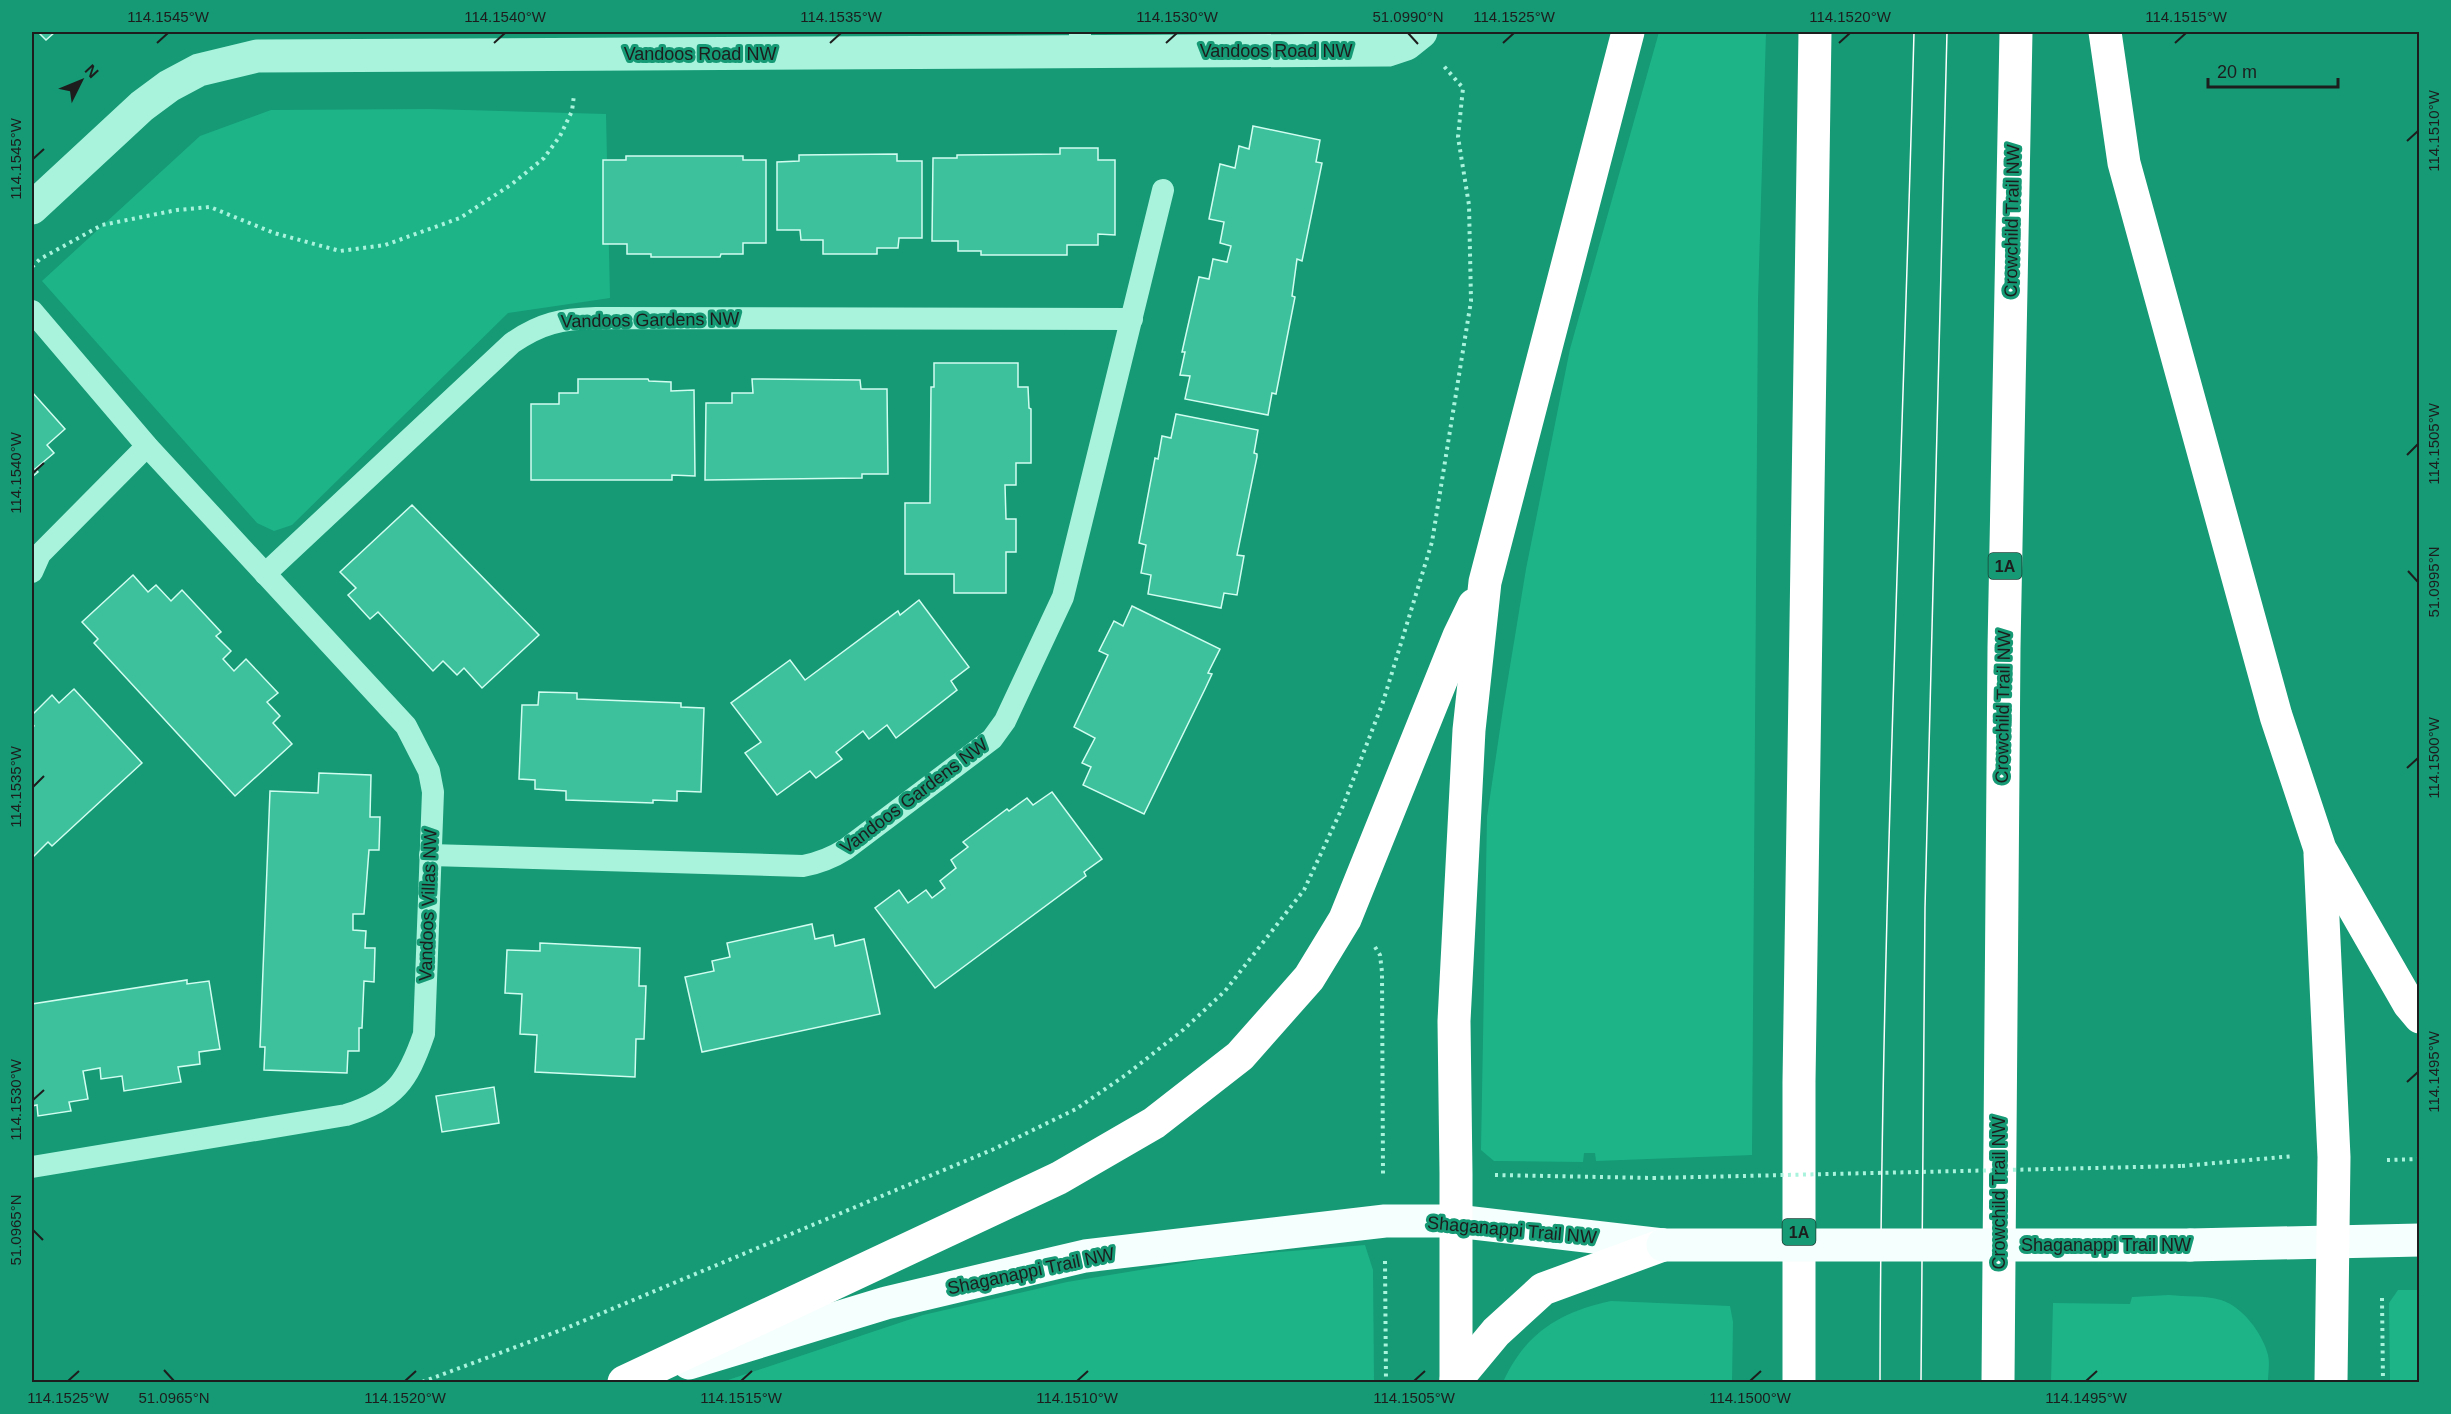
<svg xmlns="http://www.w3.org/2000/svg" width="2451" height="1414" font-family="Arial,sans-serif">
  <style>
    .green { fill: #1db488 }
    .building { fill: #3dc19c; stroke: #d1fdf0; stroke-width: 1.5 }
    .lines { fill: none; stroke-linecap: round; stroke-linejoin: round }
    .path { stroke: #a9f3dd; stroke-width: 4; stroke-dasharray: 3 4.5; stroke-linecap: butt }
    .service { stroke: #a9f3dd; stroke-width: 22 }
    .minor { stroke: #a9f3dd; stroke-width: 33 }
    .primary { stroke: #f5fffd; stroke-width: 33 }
    .motorway { stroke: #fff; stroke-width: 33 }
    .tram { stroke: #fff; stroke-width: 1.5 }
    .path-bridge { stroke: #a9f3dd; stroke-width: 4; stroke-dasharray: 3 4.5; stroke-linecap: butt }
    .primary-bridge { stroke: #f5fffd; stroke-width: 33 }
    .ticks { fill: none; stroke: #1d1d1d; stroke-width: 2 }
    .labels { text-anchor: middle; dominant-baseline: central; stroke-width: 6; stroke-linejoin: round; paint-order: stroke }
    .shield { fill: #159a75; stroke: #1b4237; stroke-width: 1.5 }
    .shield-label { font-size: 16px; font-weight: bold; fill: #1d1d1d }
    .street-label { font-size: 18px; fill: #1d1d1d; stroke: #159a75 }
    .neatline { fill: none; stroke: #1d1d1d; stroke-width: 2 }
    .ticks-label { font-size: 15px; text-anchor: middle; fill: #1d1d1d }
  </style>
  <rect width="100%" height="100%" fill="#159a75"/>
  <!-- green -->
  <g class="green">
    <path d="M1659,32h107l-8,268 -6,855 -156,6 -1,-8h-11l-1,9 -89,-1 -13,-11 6,-333 16,-108 23,-140 44,-220z"/>
    <path d="M429,109l177,5 4,184 -102,15 -216,212 -18,6 -17,-8 -215,-242 158,-145 71,-26z"/>
    <path d="M1365,1245l8,25 1,112h-652l201,-67 144,-33 152,-25z"/>
    <path d="M2398,1290h21v92h-29l-1,-79z"/>
    <path d="M2169,1295c17,2 36,0 52,5 21,6 42,34 47,55 2,8 0,19 0,27h-217l2,-79 77,1 2,-7z"/>
    <path d="M1611,1301l119,5 3,16 -1,60h-229c22,-49 57,-70 108,-81z"/>
  </g>
  <!-- building -->
  <g class="building">
    <path d="M38,32h17l-9,8z"/>
    <path d="M1253,126l67,14 -4,22 6,1 -20,98 -5,-2 -5,37 3,1 -19,97 -4,-1 -4,22 -83,-16 5,-23 -10,-1 5,-23h-3l17,-75 10,2 4,-20 14,3 4,-16 -11,-3 4,-21 -15,-3 11,-55 15,4 4,-22 10,3z"/>
    <path d="M1060,148h38v12h17v75l-17,-1v11h-31v10h-86v-4h-23v-10h-26l1,-83h24v-3l103,-1z"/>
    <path d="M897,154v7h25v77h-23l-1,10h-21v6h-54v-14h-22l-1,-10h-23v-68l22,-1v-6z"/>
    <path d="M626,156h117v4h23v83h-23v11h-22l-1,3h-69v-3h-24v-10h-24v-84h23z"/>
    <path d="M934,363h84v24h10l1,21 2,1v54h-15v22h-11l1,34h10v33h-10v41h-52v-19h-49v-71h25l1,-116h3z"/>
    <path d="M578,379h70l1,2 22,1v9l23,-1 1,86 -23,-1v5h-141v-76h28v-11h19z"/>
    <path d="M752,379l108,1 1,9h26l1,85h-26v4l-157,2 1,-77h26v-10h21z"/>
    <path d="M32,392l33,37 -18,16 7,8 -19,16 3,3 -6,5z"/>
    <path d="M1176,414l82,16 -4,23 3,1v3l-20,98 7,1 -7,39 -13,-2 -3,15 -73,-14 3,-19 -10,-2 5,-28 -7,-2 16,-85 3,1 4,-23 9,2z"/>
    <path d="M412,505l127,130 -57,53 -18,-20 -7,7 -14,-14 -10,10 -55,-59 -8,7 -22,-24 8,-7 -16,-16z"/>
    <path d="M133,575l15,17 8,-7 15,16 11,-11 39,42 -5,4 15,15 -8,8 11,12 12,-12 32,34 -11,9 13,14 -7,7 19,21 -57,52 -141,-153 4,-4 -16,-17z"/>
    <path d="M919,600l50,67 -18,14 6,9 -61,48 -9,-13 -18,14 -6,-8 -27,21 6,7 -26,19 -6,-7 -33,24 -32,-42 16,-11 -30,-39 59,-43 15,20 93,-69 2,4z"/>
    <path d="M1132,606l88,43 -12,24 4,1 -7,15 -61,125 -61,-29 8,-18 -9,-4 13,-25 -21,-11 34,-72 -9,-4 15,-30 9,5z"/>
    <path d="M74,689l68,74 -90,83 -4,-4 -16,16v-130l2,-2 -2,-3v-8l20,-20 7,8z"/>
    <path d="M539,692l38,1v6l104,4v4l23,1 -3,84 -24,-1v10l-24,-1v3l-87,-3v-9l-31,-2v-9l-16,-1 3,-74h16z"/>
    <path d="M319,773l52,2 -1,42h10l-1,33h-10l-5,64h-11v16l13,1 -1,17h10l-1,34 -10,-1 -2,47h-3v23h-11l-1,22 -83,-3 1,-23h-5l10,-256 48,2z"/>
    <path d="M1052,792l50,67 -18,13 2,4 -151,112 -60,-80 24,-18 9,13 18,-13 6,8 13,-10 -5,-7 16,-13 -5,-8 17,-13 -5,-5 44,-33 2,2 18,-13 6,7z"/>
    <path d="M812,924l3,15 18,-4 2,11 29,-7 16,75 -178,38 -17,-75 29,-6 -2,-10 18,-4 -3,-14z"/>
    <path d="M540,943l100,5 -1,38h7l-2,53h-8l-1,38 -100,-5 2,-37 -17,-1 2,-40 -17,-1 2,-43 33,1z"/>
    <path d="M187,980v4l22,-3 11,68 -21,3 1,12 -22,3 3,15 -57,9 -2,-15 -21,3 -1,-11 -17,3 5,28 -19,3 2,9 -33,5 -1,-11 -5,1v-102z"/>
    <path d="M494,1087l5,36 -57,9 -6,-36z"/>
  </g>
  <g class="lines">
    <!-- path -->
    <g class="path">
      <path d="M32,267l8,-8 62,-34 75,-15 33,-3 64,26 66,18 45,-6 75,-27 52,-34 32,-26 16,-22 12,-25 2,-16"/>
      <path d="M1375,947l5,8 2,17 1,205"/>
      <path d="M2387,1160l33,-1"/>
      <path d="M2182,1166l112,-10"/>
      <path d="M1495,1175l158,3"/>
      <path d="M1385,1261l1,121"/>
      <path d="M2382,1298l1,84"/>
      <path d="M422,1382l142,-53 430,-180 82,-40 51,-35 56,-44 42,-39 79,-101 39,-84 40,-104 49,-160 39,-241 -2,-96 -11,-68 5,-49 -21,-24"/>
    </g>
    <!-- service -->
    <g class="service">
      <path d="M1080,32v21"/>
      <path d="M32,311l115,135 259,280 23,45 4,21 -9,242c-17,49 -29,65 -78,81l-314,52"/>
      <path d="M32,572l8,-18 107,-108"/>
      <path d="M265,574l247,-231c29,-20 49,-24 84,-25l536,1"/>
      <path d="M430,855l373,11c16,-3 29,-8 43,-17l146,-110 13,-18 58,-124 100,-407"/>
    </g>
    <!-- minor -->
    <path class="minor" d="M32,208l110,-102 27,-20 30,-16 58,-14 1131,-6 18,-6 15,-12"/>
    <!-- primary -->
    <g class="primary">
      <path d="M2190,1245l230,-5"/>
      <path d="M689,1363l197,-60 199,-47 300,-35h71l207,24"/>
    </g>
    <!-- motorway -->
    <g class="motorway">
      <path d="M2105,32l19,131 152,553 44,133 89,155 11,13"/>
      <path d="M2320,854l14,303 -3,225"/>
      <path d="M1456,1380l40,-48 47,-43 120,-44"/>
      <path d="M624,1382l435,-204 95,-55 86,-67 69,-78 36,-59 114,-283 15,-31"/>
      <path d="M1456,1382v-208l-2,-153 15,-291 16,-148 143,-550"/>
      <path d="M1799,1382v-300l16,-1050"/>
      <path d="M1998,1382l6,-734 12,-616"/>
    </g>
    <!-- tram -->
    <g class="tram">
      <path d="M1880,1382c1,-450 22,-900 34,-1350"/>
      <path d="M1921,1382l4,-474 22,-876"/>
    </g>
    <!-- path-bridge -->
    <path class="path-bridge" d="M1653,1178l529,-12"/>
    <!-- primary-bridge -->
    <path class="primary-bridge" d="M1663,1245h527"/>
  </g>
  <!-- ticks -->
  <path class="ticks" d="M1408,33l10,11M157,43l11,-10M494,43l11,-10M830,43l11,-10M1166,43l11,-10M1503,43l11,-10M1839,43l11,-10M2175,43l11,-10M2407,141l11,-10M33,159l11,-10M2407,455l11,-11M33,473l11,-10M2408,571l10,11M2407,768l11,-10M33,787l11,-11M2407,1082l11,-10M33,1100l11,-10M33,1230l10,10M164,1370l10,11M68,1381l11,-10M405,1381l11,-10M741,1381l11,-10M1077,1381l11,-10M1414,1381l11,-10M1750,1381l11,-10M2086,1381l11,-10"/>
  <g class="labels">
    <!-- shield labels -->
    <g class="shield">
      <rect x="1988.5" y="553" width="33" height="26" rx="4.5"/>
      <rect x="1782.5" y="1219" width="33" height="26" rx="4.5"/>
    </g>
    <g class="shield-label">
      <text x="2005" y="566">1A</text>
      <text x="1799" y="1232">1A</text>
    </g>
    <!-- street labels -->
    <g class="street-label">
      <text x="1276" y="51">Vandoos Road NW</text>
      <text x="700" y="54">Vandoos Road NW</text>
      <text transform="translate(2012 221) rotate(-89)">Crowchild Trail NW</text>
      <text transform="translate(650 320) rotate(-1)">Vandoos Gardens NW</text>
      <text transform="translate(2003 707) rotate(-89)">Crowchild Trail NW</text>
      <text transform="translate(914 796) rotate(-37)">Vandoos Gardens NW</text>
      <text transform="translate(428 905) rotate(-88)">Vandoos Villas NW</text>
      <text transform="translate(1999 1193) rotate(-90)">Crowchild Trail NW</text>
      <text transform="translate(1512 1230) rotate(5)">Shaganappi Trail NW</text>
      <text x="2106" y="1245">Shaganappi Trail NW</text>
      <text transform="translate(1031 1271) rotate(-12)">Shaganappi Trail NW</text>
    </g>
  </g>
  <!-- border -->
  <rect width="2451" height="1414" fill="none" stroke="#159a75" stroke-width="66"/>
  <!-- north arrow -->
  <g transform="translate(81 81) rotate(47)" stroke="#159a75" stroke-width="4.5" paint-order="stroke">
  <path d="M0-4.5L10 22L0 15L-10 22Z" fill="#1d1d1d"/>
  <text y="-9" font-size="16" font-weight="bold" text-anchor="middle" fill="#1d1d1d">N</text>
  </g>
  <!-- scale -->
  <path d="M2208 78v9h130v-9" fill="none" stroke="#1d1d1d" stroke-width="3"/>
  <text x="2217" y="78" font-size="18" fill="#1d1d1d" stroke="#159a75" stroke-width="4.5" paint-order="stroke">20 m</text>
  <rect x="33" y="33" width="2385" height="1348" class="neatline"/>
  <g class="ticks-label">
    <text x="168" y="22">114.1545°W</text>
    <text x="505" y="22">114.1540°W</text>
    <text x="841" y="22">114.1535°W</text>
    <text x="1177" y="22">114.1530°W</text>
    <text x="1408" y="22">51.0990°N</text>
    <text x="1514" y="22">114.1525°W</text>
    <text x="1850" y="22">114.1520°W</text>
    <text x="2186" y="22">114.1515°W</text>
    <text transform="translate(2434 131) rotate(-90)" y="5">114.1510°W</text>
    <text transform="translate(16 159) rotate(-90)" y="5">114.1545°W</text>
    <text transform="translate(2434 444) rotate(-90)" y="5">114.1505°W</text>
    <text transform="translate(16 473) rotate(-90)" y="5">114.1540°W</text>
    <text transform="translate(2434 582) rotate(-90)" y="5">51.0995°N</text>
    <text transform="translate(2434 758) rotate(-90)" y="5">114.1500°W</text>
    <text transform="translate(16 787) rotate(-90)" y="5">114.1535°W</text>
    <text transform="translate(2434 1072) rotate(-90)" y="5">114.1495°W</text>
    <text transform="translate(16 1100) rotate(-90)" y="5">114.1530°W</text>
    <text transform="translate(16 1230) rotate(-90)" y="5">51.0965°N</text>
    <text x="68" y="1403">114.1525°W</text>
    <text x="174" y="1403">51.0965°N</text>
    <text x="405" y="1403">114.1520°W</text>
    <text x="741" y="1403">114.1515°W</text>
    <text x="1077" y="1403">114.1510°W</text>
    <text x="1414" y="1403">114.1505°W</text>
    <text x="1750" y="1403">114.1500°W</text>
    <text x="2086" y="1403">114.1495°W</text>
  </g>
</svg>
